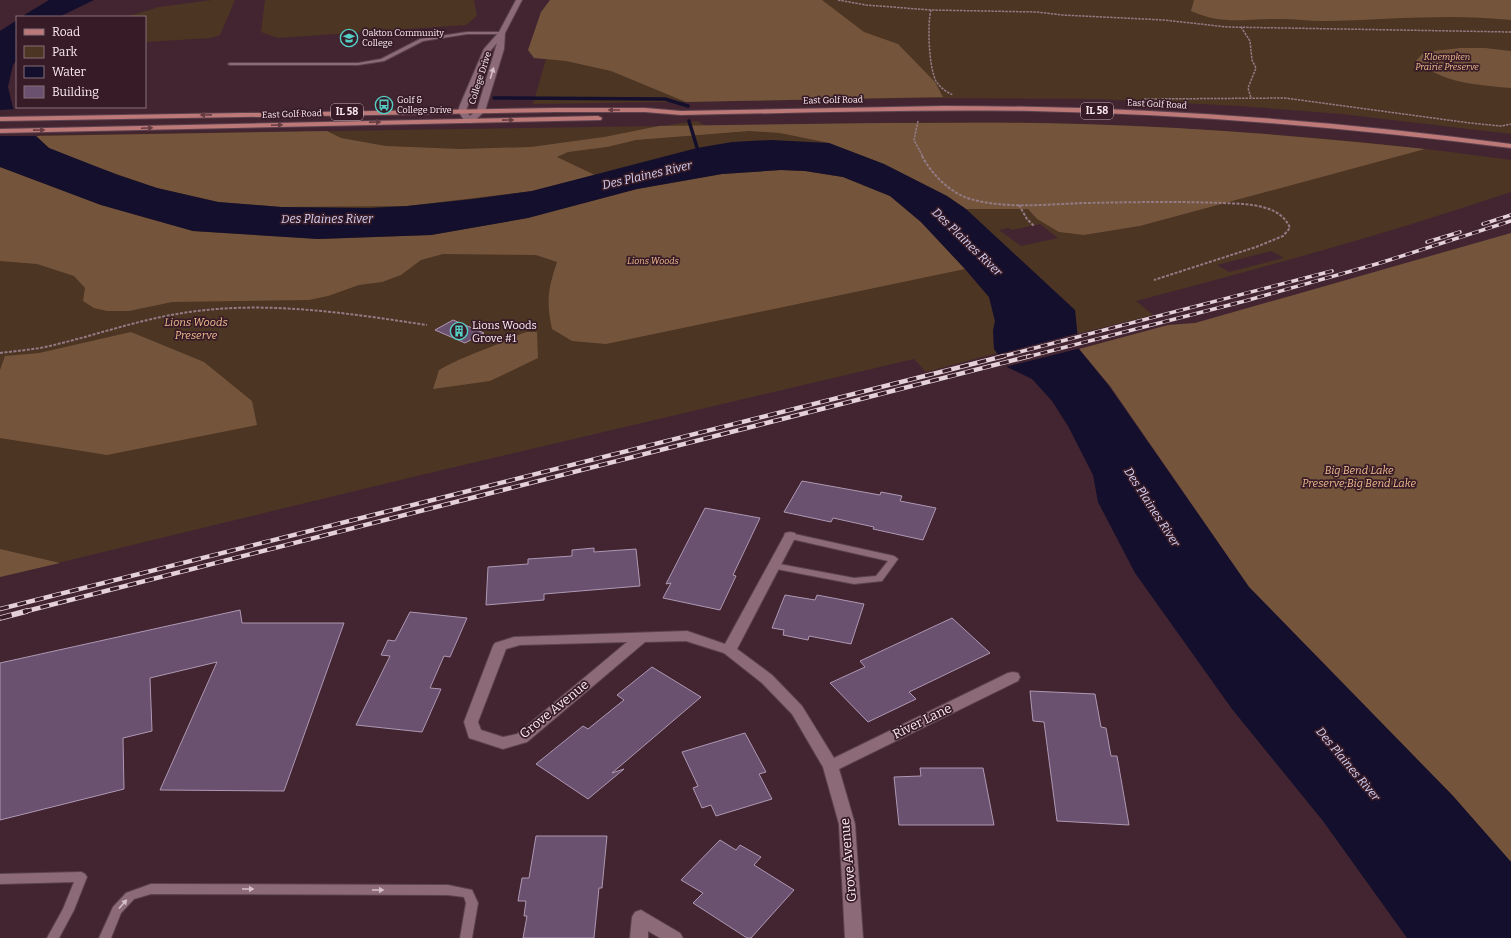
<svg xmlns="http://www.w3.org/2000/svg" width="1511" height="938" font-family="Bitter,serif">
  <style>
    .green { fill: #4c3523; fill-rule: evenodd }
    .forest { fill: #74553c }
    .water { fill: #140f2c }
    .pier { fill: #422531 }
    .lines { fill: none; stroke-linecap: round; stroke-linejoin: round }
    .stream { stroke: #140f2c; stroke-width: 3.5 }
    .building { fill: #6a516f; stroke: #ae98b3 }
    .lane-casing { stroke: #5b424d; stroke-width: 2 }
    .street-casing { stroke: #5b424d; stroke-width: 2 }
    .primary-casing { stroke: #5b424d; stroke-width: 2 }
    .path-far1 { stroke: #937a84; stroke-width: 1.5; stroke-dasharray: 2.5 1; stroke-linecap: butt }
    .path { stroke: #937a84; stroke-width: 2; stroke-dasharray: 3 1.5; stroke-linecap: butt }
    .lane { fill: #8c6a77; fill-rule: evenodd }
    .street { fill: #8c6a77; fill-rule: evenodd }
    .primary { fill: #bd7878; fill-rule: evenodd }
    .rail-far2-casing { stroke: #e4d0d8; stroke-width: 3.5 }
    .rail-far1-casing { stroke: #e4d0d8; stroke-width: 4.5 }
    .rail-casing { stroke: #e4d0d8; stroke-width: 5.5 }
    .rail-far2 { stroke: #371c27; stroke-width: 2.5; stroke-dasharray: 7; stroke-linecap: butt }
    .rail-far1 { stroke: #371c27; stroke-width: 3; stroke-dasharray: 9; stroke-linecap: butt }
    .rail { stroke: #371c27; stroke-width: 4; stroke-dasharray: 12; stroke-linecap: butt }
    .oneway { fill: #d6bec7 }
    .oneway2 { fill: #663c43 }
    .labels { text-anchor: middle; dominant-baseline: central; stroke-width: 3.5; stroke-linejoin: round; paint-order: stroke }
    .far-poi-label { font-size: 9px; fill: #feebf2; stroke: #371c27; text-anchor: start }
    .far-park-label { font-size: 9px; font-style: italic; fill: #f1bb8f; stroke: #371c27 }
    .far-street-label { font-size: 9px; fill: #feebf2; stroke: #371c27 }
    .shield { fill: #371c27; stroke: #c2adb5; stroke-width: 1 }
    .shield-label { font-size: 10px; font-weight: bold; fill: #feebf2 }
    .park-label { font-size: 11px; font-style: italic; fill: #f1bb8f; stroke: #371c27 }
    .poi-label { font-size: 11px; fill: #feebf2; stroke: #371c27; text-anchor: start }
    .water-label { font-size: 12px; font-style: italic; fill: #d4d2f8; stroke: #371c27 }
    .near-street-label { font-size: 13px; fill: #feebf2; stroke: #371c27 }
  </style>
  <rect width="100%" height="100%" fill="#422531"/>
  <!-- green -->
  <g class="green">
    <path d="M212,0h23l-15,35 -9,3 -66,4v-25h-20l34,-10z"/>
    <path d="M265,0h209l3,16 -11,9 -188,13 -17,-6z"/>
    <path d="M563,0h948v134l-170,-20 -101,-8 -143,-7 -178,-1 -386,6z"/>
    <path d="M697,121l9,5c125,-2 251,-6 377,-2 143,5 286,16 428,36v32c-124,42 -249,76 -375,109l17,14 -76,19 -2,-24 -169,-101 59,60 24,28 6,24 -2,10 1,18 3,4 -71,19 -12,-13 -497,117 -417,101v-441l659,-10c13,-1 25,-4 38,-5zM1029,210l166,1 -55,15 -56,9 -47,-16zM1040,224l18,14 -37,8 -22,-16 9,-2 4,2zM1271,251l13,7 -55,14 -12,-7z"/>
  </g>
  <!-- forest -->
  <g class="forest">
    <path d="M550,0h272l42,32 34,12 37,38 8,15 -257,5 -75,-31 -45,-10 -32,-3 -6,-8 13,-38z"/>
    <path d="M1194,0h317v20c-63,-7 -125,0 -188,1 -14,0 -28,-2 -42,-2 -35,-1 -57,7 -90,-8z"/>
    <path d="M1461,48h24l26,3v37c-34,-3 -68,-5 -95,-27l8,-9z"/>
    <path d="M882,123c66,0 133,-1 199,1 115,3 230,13 344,25l-285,77 -56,9 -25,-3 -22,-13 -9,-10h-62l-19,-13 -63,-32 -55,-21 -49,-10 -31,-2 -113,9 -29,7 -39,5 -11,5 38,18 -63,16 -125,15 -126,1 -63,-5 -61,-14 -75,-26 -33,-14 -13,-12 291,-5 14,7 45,8 74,3 71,-2 73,-10 55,-11z"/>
    <path d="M0,167l101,38 92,26 126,8 112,-4 96,-17 110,-29 85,-15 59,-4 24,1 38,6 47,19 31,26 44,47 -359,75 -34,-3 -20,-12c-6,-28 -4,-40 5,-67l-21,-7 -93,-1 -22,6 -20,15 -19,7 -23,3 -31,11 -19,4 -137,2 -43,9h-22l-13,-3 -11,-7 2,-13 -11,-12 -37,-12 -37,-3z"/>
    <path d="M1511,233v629l-58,-66 -204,-209 -139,-201 -31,-37 89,-24 27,-2z"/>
    <path d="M131,332l73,30 48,39 5,24 -150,30 -107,-17v-68l5,-14 34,-3z"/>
    <path d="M527,332h10l1,26 -48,23 -57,8 6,-19c19,-11 39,-18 59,-26 10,-4 18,-9 29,-12z"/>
    <path d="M0,549l60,14 -60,14z"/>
  </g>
  <!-- water -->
  <g class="water">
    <path d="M49,0h45l-35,17h-38z"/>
    <path d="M17,20v40l-4,5 -5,22 5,21 23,28 13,12 69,27 39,13 61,14 63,5 88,1 38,-2 66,-7 59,-8 165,-43 35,-6 39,-2 58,3 55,21 63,32 19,13 109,101 4,39 30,37 140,201 204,209 58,66v76h-104l-84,-117 -91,-112 -97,-136 -37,-71 -5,-27 -25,-49 -16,-25 -20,-22 -25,-12 -13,-18 -1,-18 2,-10 -6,-24 -24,-28 -44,-47 -31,-26 -47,-19 -38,-6 -24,-1 -59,4 -85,15 -109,29 -97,17 -113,4 -125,-8 -92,-26 -101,-38v-136z"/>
  </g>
  <!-- pier -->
  <g class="pier">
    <path d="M17,109l20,25 2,2h-39v-26z"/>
    <path d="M1079,333l2,15 -76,19 -10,-12z"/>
  </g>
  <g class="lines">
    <!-- stream -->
    <g class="stream">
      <path d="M494,98l171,1 23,7"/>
      <path d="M689,121l10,33"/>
    </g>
  </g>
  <!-- building -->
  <g class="building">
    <path d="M453,320l31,13 -19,10 -30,-13z"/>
    <path d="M802,481l78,14 1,-3 21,4 -2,5 36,7 -13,32 -50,-11 1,-2 -41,-9 -2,4 -47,-10z"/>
    <path d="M705,508l55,10 -27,57 3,1 -16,34 -57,-12 8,-15 -5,1z"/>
    <path d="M594,548v4l42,-3 4,37 -96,8v6l-58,5 2,-38 40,-3v-5l44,-3v-6z"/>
    <path d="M785,595l30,5 2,-5 47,9 -13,40 -42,-8 -1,4 -25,-5 1,-5 -12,-2z"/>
    <path d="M240,610l2,13h102l-60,168 -124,-1 57,-128 -67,16 2,53 -29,7 1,51 -124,31v-157z"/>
    <path d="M410,612l57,6 -17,39 -6,-1 -14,32 11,1 -19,43 -66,-7 34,-69 -9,-1 7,-15 7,1z"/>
    <path d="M952,618l38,35 -81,39 7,7 -48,23 -38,-39 35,-16 -5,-6z"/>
    <path d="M652,667l49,30 -89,76 12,-4 -36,30 -52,-35 47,-38 5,3 36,-29 -7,-5z"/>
    <path d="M1030,691l65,3 6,33 5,1 5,28h6l12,69 -72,-4 -13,-99 -11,-1z"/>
    <path d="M745,733l21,39 -7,2 13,25 -56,17 -5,-11 -9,3 -9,-20 5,-2 -16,-34z"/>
    <path d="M920,768h63l11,57h-95l-5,-48 27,-1z"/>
    <path d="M536,836h71l-5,52h-3l-5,50h-71l4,-22h-3l2,-15h-8l4,-23h7z"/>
    <path d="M720,840l16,10 4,-5 21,12 -7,8 40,25 -43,48h-4l-54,-35 10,-10 -22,-13z"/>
  </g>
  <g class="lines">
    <defs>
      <g id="lane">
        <path d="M467,32h35l2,1 -2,1h-35l-44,7 -39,20 -26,4h-128l-2,-1 2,-1h128l23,-4 39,-20z"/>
        <path d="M790,533l104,23 4,3 -16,22 -28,3 -83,-16 -1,-2 4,-3 80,15 22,-2 12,-15 -101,-23 -1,-2z"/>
        <path d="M81,872l4,2 2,3 -13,33 -15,28h-12l16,-29 11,-27 -74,2v-10z"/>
        <path d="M151,884l297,1 24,5 6,13 -6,35h-12l6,-35 -2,-6 -16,-2 -297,-1 -17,5 -13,14 -10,25h-12l14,-31 13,-14z"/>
      </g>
      <g id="street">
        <path d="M516,0h6l-17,33 -1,16 -19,62 -13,12h-6l-8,-12 2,-6 24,-56 15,-17zM497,43l-20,67 -7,6 -4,-5 2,-6 23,-55z"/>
        <path d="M790,532l5,1 1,3 -59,113 35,26 30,31 32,52 174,-85 5,-1 5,1 2,4 -2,4 -179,88 16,55 8,114h-18l-6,-114 -16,-57 -31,-53 -30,-31 -38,-30 -38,-12 -41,1 -118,100 -24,7 -34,-11 -5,-16 29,-76 2,-3 19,-6 173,-6 38,13 59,-108 1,-3zM627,642l-110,92 -14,3 -22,-7 -3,-8 28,-73 14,-4z"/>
        <path d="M641,910l39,23 3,5h-23l-12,-7v7h-18l2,-21 3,-5z"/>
      </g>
      <g id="primary">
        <path d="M944,106c190,0 379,13 567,38v4c-159,-20 -319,-34 -479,-37 -117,-2 -234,2 -351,4l-36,-3h-89l-556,9v-4l556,-9h89l36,3z"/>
        <path d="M598,116l4,2 -1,2 -601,13v-4z"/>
      </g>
    </defs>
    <!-- lane casing -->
    <use href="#lane" class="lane-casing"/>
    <!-- street casing -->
    <use href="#street" class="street-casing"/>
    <!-- primary casing -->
    <use href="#primary" class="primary-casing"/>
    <!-- path-far1 -->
    <g class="path-far1">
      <path d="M838,0l28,5 65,5 106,2 25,3 102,5 63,7 284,5"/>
      <path d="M931,10c-4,15 -2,58 5,71 4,7 11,11 17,14"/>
      <path d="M1241,27l9,14 2,19 4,8 -8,20 3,10"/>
      <path d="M1144,99l141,-1 185,25 31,3 10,-2"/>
      <path d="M918,121l-4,19 9,17"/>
    </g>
    <!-- path -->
    <g class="path">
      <path d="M922,156c10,19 30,39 52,44 36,9 75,4 112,3 52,-1 105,-2 158,1 18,2 38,5 46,24l-7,8 -27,11 -102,33"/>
      <path d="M1019,205l8,14 7,7"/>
      <path d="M0,353c15,-2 30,-3 45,-6 46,-10 91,-27 138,-34 81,-13 164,0 244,12"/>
    </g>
    <!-- lane -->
    <use href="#lane" class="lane"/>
    <!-- street -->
    <use href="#street" class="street"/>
    <!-- primary -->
    <use href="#primary" class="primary"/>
    <defs>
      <g id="rail-far2">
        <path d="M1483,224l28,-9"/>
        <path d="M1427,242l33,-10"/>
        <path d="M1000,357l332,-86"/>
        <path d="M1027,357l218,-56 135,-38 131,-42"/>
      </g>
      <g id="rail-far1">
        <path d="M0,609l1004,-253"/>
        <path d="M23,612l1007,-256"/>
      </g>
      <path id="rail" d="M0,618l27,-7"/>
    </defs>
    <!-- rail-far2 casing -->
    <use href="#rail-far2" class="rail-far2-casing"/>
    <!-- rail-far1 casing -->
    <use href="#rail-far1" class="rail-far1-casing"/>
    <!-- rail casing -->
    <use href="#rail" class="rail-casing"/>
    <!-- rail-far2 -->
    <use href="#rail-far2" class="rail-far2"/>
    <!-- rail-far1 -->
    <use href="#rail-far1" class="rail-far1"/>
    <!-- rail -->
    <use href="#rail" class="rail"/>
  </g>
  <!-- one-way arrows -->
  <defs><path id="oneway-solid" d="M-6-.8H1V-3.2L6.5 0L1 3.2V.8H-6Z"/></defs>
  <g class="oneway">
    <use href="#oneway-solid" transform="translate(492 73) rotate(-73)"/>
    <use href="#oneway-solid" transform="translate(248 889)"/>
    <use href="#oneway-solid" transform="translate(378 890)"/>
    <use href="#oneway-solid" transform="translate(123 904) rotate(-48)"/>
  </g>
  <g class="oneway2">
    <use href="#oneway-solid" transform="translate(614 110) rotate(-180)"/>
    <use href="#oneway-solid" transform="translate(206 115) rotate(179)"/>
    <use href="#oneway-solid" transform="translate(508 120) rotate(-1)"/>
    <use href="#oneway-solid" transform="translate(375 122) rotate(-1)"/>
    <use href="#oneway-solid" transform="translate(277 125) rotate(-2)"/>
    <use href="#oneway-solid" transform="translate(147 128) rotate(-2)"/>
    <use href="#oneway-solid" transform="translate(39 130) rotate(-1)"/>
  </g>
  <!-- icons -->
  <defs>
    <symbol id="university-ring" viewBox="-11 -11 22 22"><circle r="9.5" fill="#371c27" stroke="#55cec5" stroke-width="1.5"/><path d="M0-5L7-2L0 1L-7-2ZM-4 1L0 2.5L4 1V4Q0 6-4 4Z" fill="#55cec5"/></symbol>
    <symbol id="bus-ring" viewBox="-11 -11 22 22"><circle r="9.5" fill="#371c27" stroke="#55cec5" stroke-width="1.5"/><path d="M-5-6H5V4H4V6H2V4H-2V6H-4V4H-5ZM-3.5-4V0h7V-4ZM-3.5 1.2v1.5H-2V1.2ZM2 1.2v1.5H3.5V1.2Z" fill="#55cec5"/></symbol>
    <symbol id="building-ring" viewBox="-11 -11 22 22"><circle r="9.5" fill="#371c27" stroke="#55cec5" stroke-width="1.5"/><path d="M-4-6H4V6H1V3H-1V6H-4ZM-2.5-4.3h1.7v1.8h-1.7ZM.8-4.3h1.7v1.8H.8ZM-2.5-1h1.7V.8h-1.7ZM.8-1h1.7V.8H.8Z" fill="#55cec5"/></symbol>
  </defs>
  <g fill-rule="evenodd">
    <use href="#university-ring" x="339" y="28" width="20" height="20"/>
    <use href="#bus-ring" x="374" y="95" width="20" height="20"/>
    <use href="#building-ring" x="449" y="321" width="20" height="20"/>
  </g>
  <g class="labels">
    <!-- far-poi labels -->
    <g class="far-poi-label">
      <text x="362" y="33">Oakton Community<tspan x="362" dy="10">College</tspan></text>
      <text x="397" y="100">Golf &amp;<tspan x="397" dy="10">College Drive</tspan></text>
    </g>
    <!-- far-park labels -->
    <g class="far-park-label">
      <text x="1447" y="57">Kloempken<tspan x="1447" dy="10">Prairie Preserve</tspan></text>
      <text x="653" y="261">Lions Woods</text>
    </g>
    <!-- far-street labels -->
    <g class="far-street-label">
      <text transform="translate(480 78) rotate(-72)">College Drive</text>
      <text transform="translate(833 100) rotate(-1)">East Golf Road</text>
      <text transform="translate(1157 104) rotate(3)">East Golf Road</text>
      <text transform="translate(292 114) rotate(-2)">East Golf Road</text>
    </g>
    <!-- shield labels -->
    <g class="shield">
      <rect x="1081" y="103" width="32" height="16" rx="3"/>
      <rect x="331" y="104" width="32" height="16" rx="3"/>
    </g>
    <g class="shield-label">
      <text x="1097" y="111">IL 58</text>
      <text x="347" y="112">IL 58</text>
    </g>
    <!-- park labels -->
    <g class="park-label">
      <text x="196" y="322">Lions Woods<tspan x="196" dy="13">Preserve</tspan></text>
      <text x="1359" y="470">Big Bend Lake<tspan x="1359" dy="13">Preserve;Big Bend Lake</tspan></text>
    </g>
    <!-- poi labels -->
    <g class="poi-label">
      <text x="472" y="325">Lions Woods<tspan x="472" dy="13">Grove #1</tspan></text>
    </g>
    <!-- water labels -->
    <g class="water-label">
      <text transform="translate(647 175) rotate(-13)">Des Plaines River</text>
      <text x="327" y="219">Des Plaines River</text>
      <text transform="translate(967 242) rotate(44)">Des Plaines River</text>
      <text transform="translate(1152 507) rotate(57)">Des Plaines River</text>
      <text transform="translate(1348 764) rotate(50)">Des Plaines River</text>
    </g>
    <!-- near-street labels -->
    <g class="near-street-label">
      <text transform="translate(554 709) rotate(-39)">Grove Avenue</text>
      <text transform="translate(922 721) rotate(-26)">River Lane</text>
      <text transform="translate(848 860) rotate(-95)">Grove Avenue</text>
    </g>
  </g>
  <!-- legend -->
  <rect x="16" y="16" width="130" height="92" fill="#371c27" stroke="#876f78"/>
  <rect x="24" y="29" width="20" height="6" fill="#bd7878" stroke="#876f78"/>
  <text x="52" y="36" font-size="12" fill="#feebf2">Road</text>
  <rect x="24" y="46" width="20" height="12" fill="#4c3523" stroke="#876f78"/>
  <text x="52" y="56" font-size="12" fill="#feebf2">Park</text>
  <rect x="24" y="66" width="20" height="12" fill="#140f2c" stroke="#876f78"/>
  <text x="52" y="76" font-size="12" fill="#feebf2">Water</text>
  <rect x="24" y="86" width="20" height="12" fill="#6a516f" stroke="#876f78"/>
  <text x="52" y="96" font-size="12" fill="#feebf2">Building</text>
</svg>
